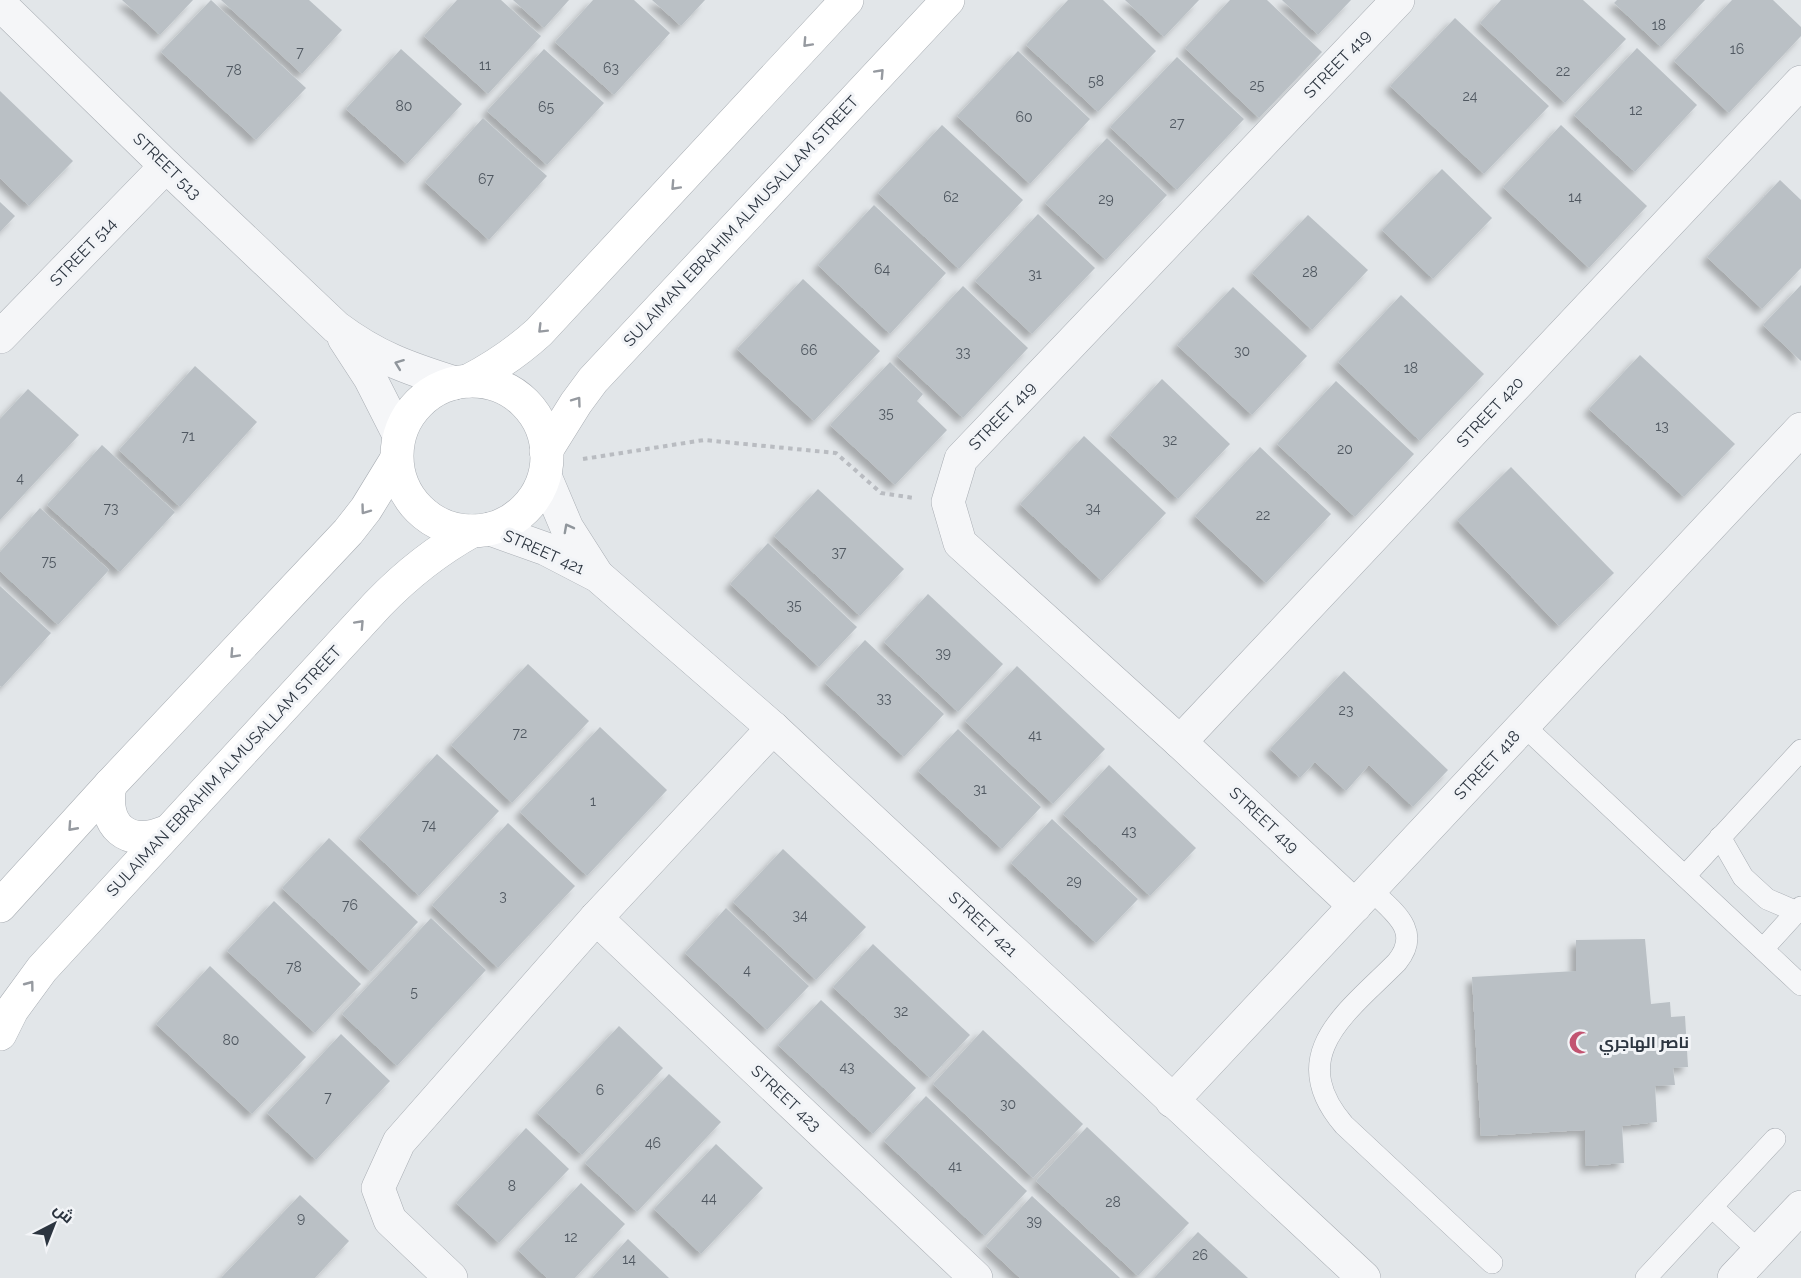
<svg xmlns="http://www.w3.org/2000/svg" width="1801" height="1278" font-family="Raleway,Cairo,sans-serif">
  <style>
    .building { fill: #bac0c5; filter: url(#shadow) }
    .lines { fill: none; stroke-linecap: round; stroke-linejoin: round }
    .lane-casing { stroke: #a8adb3; stroke-width: 22 }
    .street-casing { stroke: #a8adb3; stroke-width: 34 }
    .secondary-casing { stroke: #a8adb3; stroke-width: 34 }
    .path { stroke: #b9bcc1; stroke-width: 4; stroke-dasharray: 4.5 4.5; stroke-linecap: butt }
    .lane { stroke: #f5f6f8; stroke-width: 21 }
    .street { stroke: #f5f6f8; stroke-width: 33 }
    .secondary { stroke: #fff; stroke-width: 33 }
    .oneway { stroke: #969aa0 }
    .oneway2 { stroke: #90969c }
    .labels { text-anchor: middle; dominant-baseline: central; stroke-width: 6; stroke-linejoin: round; paint-order: stroke }
    .number-label { font-size: 14px; fill: #505861 }
    .street-label { font-size: 16px; fill: #2c3540; stroke: #f2f4f7 }
    .poi-label { font-size: 16px; font-weight: bold; fill: #2c3540; stroke: #f2f4f7; text-anchor: start }
  </style>
  <defs>
    <filter id="shadow"><feDropShadow dx="-5.5" dy="5.5" stdDeviation="3" flood-color="#0004"/></filter>
  </defs>
  <rect width="100%" height="100%" fill="#e2e6e9"/>
  <!-- building -->
  <g class="building">
    <path d="M122,0h71l-33,35z"/>
    <path d="M211,0l95,88 -50,52 -95,-88z"/>
    <path d="M221,0h88l33,30 -40,44z"/>
    <path d="M457,0h44l40,36 -53,58 -64,-58z"/>
    <path d="M513,0h56l-25,28z"/>
    <path d="M593,0h41l36,33 -56,62 -59,-53z"/>
    <path d="M652,0h53l-24,26z"/>
    <path d="M1068,0h35l53,51 -58,61 -72,-67z"/>
    <path d="M1125,0h74l-35,37z"/>
    <path d="M1230,0h37l55,52 -63,66 -74,-70z"/>
    <path d="M1282,0h69l-33,35z"/>
    <path d="M1501,0h82l43,39 -61,64 -85,-80z"/>
    <path d="M1617,0h88l-44,47 -47,-44z"/>
    <path d="M1732,0h41l28,27v9l-72,77 -55,-52z"/>
    <path d="M1455,18l94,88 -65,68 -94,-88z"/>
    <path d="M1637,48l60,57 -62,67 -61,-57z"/>
    <path d="M401,49l61,55 -55,60 -61,-55z"/>
    <path d="M544,49l60,54 -57,62 -60,-54z"/>
    <path d="M1018,51l72,68 -60,65 -73,-68z"/>
    <path d="M1177,57l67,62 -67,71 -67,-63z"/>
    <path d="M0,91l73,70 -44,45 -29,-28z"/>
    <path d="M483,118l64,58 -58,64 -64,-58z"/>
    <path d="M942,125l81,75 -64,69 -81,-76z"/>
    <path d="M1561,125l86,81 -58,62 -86,-81z"/>
    <path d="M1107,138l60,57 -61,65 -61,-57z"/>
    <path d="M1442,169l50,49 -59,61 -51,-49z"/>
    <path d="M1780,180l21,20v68l-39,41 -55,-52z"/>
    <path d="M0,202l15,14 -15,16z"/>
    <path d="M874,205l72,68 -56,61 -72,-69z"/>
    <path d="M1038,214l57,54 -63,66 -57,-53z"/>
    <path d="M1308,215l60,55 -56,60 -60,-57z"/>
    <path d="M803,279l77,72 -66,70 -77,-72z"/>
    <path d="M1801,285v76l-38,-36z"/>
    <path d="M963,286l65,62 -65,70 -66,-62z"/>
    <path d="M1233,287l74,69 -55,59 -75,-70z"/>
    <path d="M1401,295l83,79 -64,67 -82,-79z"/>
    <path d="M1640,355l95,89 -51,53 -95,-88z"/>
    <path d="M890,362l33,32 -6,7 30,29 -52,55 -65,-60z"/>
    <path d="M195,366l62,56 -77,85 -61,-57z"/>
    <path d="M1162,379l68,65 -52,55 -68,-64z"/>
    <path d="M1336,381l78,73 -59,63 -78,-73z"/>
    <path d="M28,389l51,46 -79,85v-101z"/>
    <path d="M1084,436l82,77 -64,68 -82,-77z"/>
    <path d="M102,445l73,67 -55,60 -73,-67z"/>
    <path d="M1260,447l71,67 -65,69 -71,-67z"/>
    <path d="M1511,467l103,106 -55,53 -102,-106z"/>
    <path d="M818,489l86,80 -44,47 -86,-80z"/>
    <path d="M40,508l69,62 -51,55 -58,-54v-19z"/>
    <path d="M768,543l89,84 -38,40 -89,-83z"/>
    <path d="M0,586l51,47 -49,54 -2,-1z"/>
    <path d="M928,594l75,70 -45,48 -74,-70z"/>
    <path d="M865,640l79,74 -40,43 -79,-74z"/>
    <path d="M528,664l61,57 -77,82 -61,-58z"/>
    <path d="M1017,666l88,83 -52,55 -88,-83z"/>
    <path d="M1344,671l104,99 -35,37 -44,-42 -23,26 -31,-29 -15,16 -30,-29z"/>
    <path d="M600,727l67,63 -80,86 -67,-64z"/>
    <path d="M958,729l83,78 -39,42 -84,-78z"/>
    <path d="M437,754l62,57 -80,85 -60,-58z"/>
    <path d="M1109,765l87,83 -46,48 -87,-82z"/>
    <path d="M1052,819l86,80 -42,44 -85,-80z"/>
    <path d="M508,823l67,63 -77,82 -66,-63z"/>
    <path d="M329,838l89,84 -47,50 -89,-84z"/>
    <path d="M783,849l83,78 -50,53 -83,-78z"/>
    <path d="M274,901l87,83 -46,49 -88,-82z"/>
    <path d="M726,908l83,78 -42,44 -82,-77z"/>
    <path d="M431,918l55,52 -89,96 -55,-52z"/>
    <path d="M1645,939l6,65 19,-2 1,15 14,-1 3,51 -15,1 2,17 -20,1 2,36 -35,4 2,37 -38,3 -1,-36 -104,6 -9,-159 104,-6v-31z"/>
    <path d="M873,944l97,91 -40,43 -97,-91z"/>
    <path d="M210,966l96,91 -54,57 -96,-90z"/>
    <path d="M821,1000l95,88 -43,46 -95,-89z"/>
    <path d="M619,1026l44,42 -81,87 -45,-42z"/>
    <path d="M983,1030l100,94 -50,54 -100,-94z"/>
    <path d="M341,1034l49,47 -74,79 -49,-47z"/>
    <path d="M669,1074l52,48 -84,90 -52,-49z"/>
    <path d="M926,1096l101,95 -42,45 -101,-95z"/>
    <path d="M1087,1127l102,96 -51,53 -102,-95z"/>
    <path d="M526,1128l43,41 -70,74 -43,-40z"/>
    <path d="M716,1144l47,44 -62,66 -47,-45z"/>
    <path d="M581,1183l44,41 -50,54h-28l-29,-28z"/>
    <path d="M300,1195l49,46 -34,37h-94z"/>
    <path d="M1032,1196l88,82h-100l-34,-32z"/>
    <path d="M1198,1232l50,46h-94z"/>
    <path d="M628,1239l41,39h-77z"/>
  </g>
  <g class="lines">
    <defs>
      <g id="lane">
        <path d="M1524,726l277,259"/>
        <path d="M1720,837l23,40 24,22 30,13"/>
        <path d="M1685,876l116,-126"/>
        <path d="M1370,889c22,22 53,41 27,73 -48,49 -114,92 -53,163l148,138"/>
        <path d="M1763,949l38,-42"/>
        <path d="M1712,1207l47,44"/>
        <path d="M1646,1278l129,-139"/>
      </g>
      <g id="street">
        <path d="M0,4l166,162 170,161c40,30 71,41 119,56"/>
        <path d="M0,337l166,-171"/>
        <path d="M344,338l26,40 29,57"/>
        <path d="M545,476l22,52 30,47"/>
        <path d="M490,529l56,20 52,27 175,152 591,550"/>
        <path d="M1180,742l621,-660"/>
        <path d="M1355,906l-175,-164 -220,-199 -12,-41 13,-43 437,-459"/>
        <path d="M596,918l380,360"/>
        <path d="M1172,1101l629,-672"/>
        <path d="M451,1278l-61,-58 -12,-32 21,-46 197,-224 177,-190"/>
        <path d="M1734,1278l67,-71"/>
      </g>
      <g id="secondary">
        <path d="M468,381c27,-14 49,-29 71,-49l308,-332"/>
        <circle cx="472" cy="456" r="75"/>
        <path d="M546,451l30,-48 17,-23 355,-380"/>
        <path d="M110,785c-8,41 17,63 56,47"/>
        <path d="M0,906l110,-121 238,-253 18,-23 30,-49"/>
        <path d="M0,1034l12,-24 30,-41 336,-365c29,-30 58,-53 94,-73"/>
      </g>
    </defs>
    <!-- lane casing -->
    <use href="#lane" class="lane-casing"/>
    <!-- street casing -->
    <use href="#street" class="street-casing"/>
    <!-- secondary casing -->
    <use href="#secondary" class="secondary-casing"/>
    <!-- path -->
    <path class="path" d="M583,459l121,-19 132,13 45,40 33,5"/>
    <!-- lane -->
    <use href="#lane" class="lane"/>
    <!-- street -->
    <use href="#street" class="street"/>
    <!-- secondary -->
    <use href="#secondary" class="secondary"/>
  </g>
  <!-- one-way arrows -->
  <defs><path id="oneway-chevron" d="M-2-3.5L2.5 0L-2 3.5" fill="none" stroke-width="1.6" stroke-linecap="round" stroke-linejoin="round" transform="scale(1.5)"/></defs>
  <g class="oneway">
    <use href="#oneway-chevron" transform="translate(807 43) rotate(133)"/>
    <use href="#oneway-chevron" transform="translate(880 73) rotate(-47)"/>
    <use href="#oneway-chevron" transform="translate(675 186) rotate(133)"/>
    <use href="#oneway-chevron" transform="translate(542 329) rotate(135)"/>
    <use href="#oneway-chevron" transform="translate(577 401) rotate(-54)"/>
    <use href="#oneway-chevron" transform="translate(365 510) rotate(126)"/>
    <use href="#oneway-chevron" transform="translate(360 624) rotate(-47)"/>
    <use href="#oneway-chevron" transform="translate(234 654) rotate(133)"/>
    <use href="#oneway-chevron" transform="translate(72 827) rotate(132)"/>
    <use href="#oneway-chevron" transform="translate(30 985) rotate(-53)"/>
  </g>
  <g class="oneway2">
    <use href="#oneway-chevron" transform="translate(399 364) rotate(-159)"/>
    <use href="#oneway-chevron" transform="translate(568 528) rotate(-118)"/>
  </g>
  <!-- icons -->
  <defs>
    <symbol id="mosque-bare" viewBox="-9 -9 18 18"><path d="M3.5-4.9A6 6 0 1 0 3.5 4.9A5 5 0 1 1 3.5-4.9Z" fill="#c25471" stroke="#f2f4f7" stroke-width="2.5" paint-order="stroke"/></symbol>
  </defs>
  <g fill-rule="evenodd">
    <use href="#mosque-bare" x="1564" y="1026" width="33" height="33"/>
  </g>
  <g class="labels">
    <!-- number labels -->
    <g class="number-label">
      <text x="1659" y="25">18</text>
      <text x="1737" y="49">16</text>
      <text x="300" y="52">7</text>
      <text x="485" y="65">11</text>
      <text x="611" y="68">63</text>
      <text x="234" y="70">78</text>
      <text x="1563" y="71">22</text>
      <text x="1096" y="81">58</text>
      <text x="1257" y="85">25</text>
      <text x="1470" y="96">24</text>
      <text x="404" y="106">80</text>
      <text x="546" y="107">65</text>
      <text x="1636" y="110">12</text>
      <text x="1024" y="117">60</text>
      <text x="1177" y="123">27</text>
      <text x="486" y="179">67</text>
      <text x="951" y="197">62</text>
      <text x="1575" y="197">14</text>
      <text x="1106" y="199">29</text>
      <text x="882" y="269">64</text>
      <text x="1310" y="272">28</text>
      <text x="1035" y="274">31</text>
      <text x="809" y="350">66</text>
      <text x="1242" y="351">30</text>
      <text x="963" y="352">33</text>
      <text x="1411" y="368">18</text>
      <text x="886" y="413">35</text>
      <text x="1662" y="426">13</text>
      <text x="188" y="436">71</text>
      <text x="1170" y="440">32</text>
      <text x="1345" y="449">20</text>
      <text x="20" y="478">4</text>
      <text x="111" y="508">73</text>
      <text x="1093" y="508">34</text>
      <text x="1263" y="515">22</text>
      <text x="839" y="552">37</text>
      <text x="49" y="561">75</text>
      <text x="794" y="605">35</text>
      <text x="943" y="653">39</text>
      <text x="884" y="698">33</text>
      <text x="1346" y="710">23</text>
      <text x="520" y="733">72</text>
      <text x="1035" y="735">41</text>
      <text x="980" y="789">31</text>
      <text x="593" y="801">1</text>
      <text x="429" y="825">74</text>
      <text x="1129" y="831">43</text>
      <text x="1074" y="881">29</text>
      <text x="503" y="896">3</text>
      <text x="350" y="905">76</text>
      <text x="800" y="915">34</text>
      <text x="294" y="967">78</text>
      <text x="747" y="970">4</text>
      <text x="414" y="992">5</text>
      <text x="901" y="1011">32</text>
      <text x="231" y="1040">80</text>
      <text x="847" y="1067">43</text>
      <text x="600" y="1090">6</text>
      <text x="328" y="1097">7</text>
      <text x="1008" y="1104">30</text>
      <text x="653" y="1143">46</text>
      <text x="955" y="1166">41</text>
      <text x="512" y="1186">8</text>
      <text x="709" y="1198">44</text>
      <text x="1113" y="1202">28</text>
      <text x="301" y="1218">9</text>
      <text x="1034" y="1221">39</text>
      <text x="571" y="1237">12</text>
      <text x="1200" y="1255">26</text>
      <text x="629" y="1259">14</text>
    </g>
    <!-- street labels -->
    <g class="street-label">
      <text transform="translate(1337 64) rotate(-46)">STREET 419</text>
      <text transform="translate(167 166) rotate(44)">STREET 513</text>
      <text transform="translate(741 221) rotate(-47)">SULAIMAN EBRAHIM ALMUSALLAM STREET</text>
      <text transform="translate(83 252) rotate(-46)">STREET 514</text>
      <text transform="translate(1490 412) rotate(-47)">STREET 420</text>
      <text transform="translate(1002 416) rotate(-46)">STREET 419</text>
      <text transform="translate(544 552) rotate(24)">STREET 421</text>
      <text transform="translate(1487 765) rotate(-47)">STREET 418</text>
      <text transform="translate(224 771) rotate(-47)">SULAIMAN EBRAHIM ALMUSALLAM STREET</text>
      <text transform="translate(1264 820) rotate(43)">STREET 419</text>
      <text transform="translate(983 924) rotate(43)">STREET 421</text>
      <text transform="translate(786 1098) rotate(43)">STREET 423</text>
    </g>
    <!-- poi labels -->
    <g class="poi-label">
      <text x="1599" y="1042">ناصر الهاجري</text>
    </g>
  </g>
  <!-- north arrow -->
  <g transform="translate(54 1224) rotate(42)" stroke="#f2f4f7" stroke-width="4.5" paint-order="stroke">
  <path d="M0-4.5L10 22L0 15L-10 22Z" fill="#2c3540"/>
  <text y="-9" font-size="16" font-weight="bold" text-anchor="middle" fill="#2c3540">ش</text>
  </g>
</svg>
